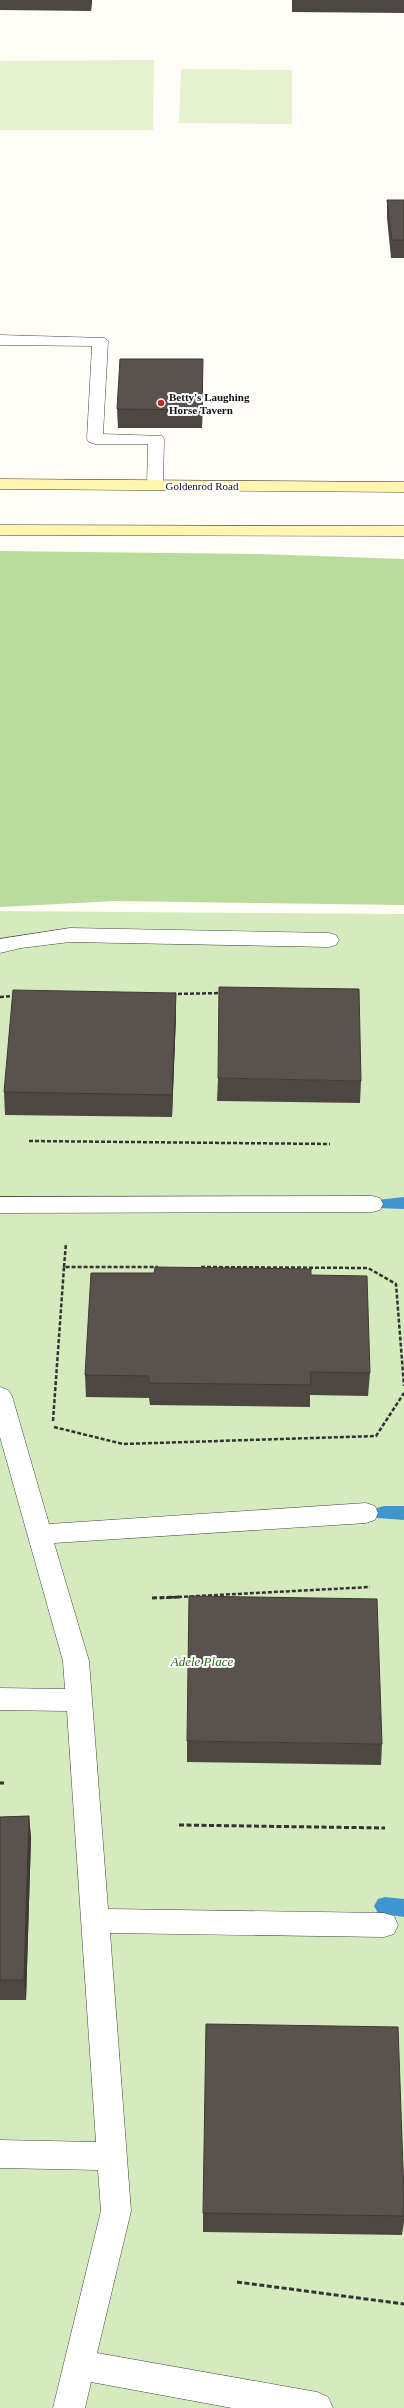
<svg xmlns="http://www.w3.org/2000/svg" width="404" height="2408" font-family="Georgia,serif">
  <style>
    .green { fill: #d5ebbd }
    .forest { fill: #b9dc9c }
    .pitch { fill: #e6f2cf }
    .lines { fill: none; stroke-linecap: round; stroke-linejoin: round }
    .stream { fill: #3f96cf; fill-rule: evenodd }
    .lane-casing { stroke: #444; stroke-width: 1 }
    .secondary-casing { stroke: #333; stroke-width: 1 }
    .path-far1 { stroke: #333; stroke-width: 2.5; stroke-dasharray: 4 2; stroke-linecap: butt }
    .path { stroke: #333; stroke-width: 3; stroke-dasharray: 5 2.5; stroke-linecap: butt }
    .lane { fill: #fff; fill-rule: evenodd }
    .secondary { fill: #fff6b0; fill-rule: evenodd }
    .wall { fill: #4d4742 }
    .shaded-wall { fill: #3f3936 }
    .building { fill: #5a524d; stroke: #3f3936 }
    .poi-dot { fill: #c4262e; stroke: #fff; stroke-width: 1.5 }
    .labels { text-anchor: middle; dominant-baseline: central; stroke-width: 4; stroke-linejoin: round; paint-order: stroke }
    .far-poi-label { font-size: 11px; font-weight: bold; fill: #111; stroke: #fff; text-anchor: start }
    .far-street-label { font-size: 11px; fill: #111; stroke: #fff }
    .park-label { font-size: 13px; font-style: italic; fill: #2f6b1f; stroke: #fff }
  </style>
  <rect width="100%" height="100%" fill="#fffdf5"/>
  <!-- green -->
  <path class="green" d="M0,911l404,3v1494h-404z"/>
  <!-- forest -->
  <path class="forest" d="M0,551l259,3 145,5v346l-289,-4 -115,6z"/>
  <!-- pitch -->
  <g class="pitch">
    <path d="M154,60l-1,70h-153v-69z"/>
    <path d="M181,69l111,1v54l-113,-1z"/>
  </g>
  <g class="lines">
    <!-- stream -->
    <g class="stream">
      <path d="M404,1197v12l-27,-1 -3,-4 3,-4z"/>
      <path d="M384,1506h20v14l-27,-2 -2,-5 2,-5z"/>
      <path d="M385,1897l19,2v18l-26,-4 -4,-7 4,-7z"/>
    </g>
    <defs>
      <g id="lane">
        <path d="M0,335l105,3 3,3 -5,93 59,2 2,3 -1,46 -2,4h-12l-2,-4 1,-41h-53l-6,-2 -2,-3 5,-93 -92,-1z"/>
        <path d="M70,928l259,5 7,2 3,5 -3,5 -7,2 -259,-5 -49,6 -21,5v-14z"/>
        <path d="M372,1196l8,2 3,6 -3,6 -8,2 -372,1v-16z"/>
        <path d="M0,1387l8,3 4,6 37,128 317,-21 9,3 3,7 -3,7 -9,3 -312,20 35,118 19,248 276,4 10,3 4,9 -4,9 -10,3 -274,-4 21,278 -34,142 220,39 11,5 5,11h-101l-141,-26 -6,26h-32l48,-197 -3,-41 -98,-2v-28l96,2 -29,-431 -67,-1v-22l65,1 -2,-28 -63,-224z"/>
      </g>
      <g id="secondary">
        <path d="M0,479l404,3v10l-404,-3z"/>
        <path d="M0,525l404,1v10l-404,-1z"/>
      </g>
    </defs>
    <!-- lane casing -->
    <use href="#lane" class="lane-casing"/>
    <!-- secondary casing -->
    <use href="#secondary" class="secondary-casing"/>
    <!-- path-far1 -->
    <g class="path-far1">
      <path d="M172,994l49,-1"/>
      <path d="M0,997l15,-1"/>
      <path d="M29,1141l301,3"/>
      <path d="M64,1267l2,-24"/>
      <path d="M201,1267l167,1 28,16 8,102"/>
      <path d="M53,1421l11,-154h94"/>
      <path d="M54,1427l69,17 253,-8 28,-43"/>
      <path d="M160,1598l210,-11"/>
    </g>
    <!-- path -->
    <g class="path">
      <path d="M152,1598l28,-1"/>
      <path d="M0,1783h4"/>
      <path d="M179,1825l206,3"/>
      <path d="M237,2282l167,22"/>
    </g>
    <!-- lane -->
    <use href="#lane" class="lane"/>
    <!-- secondary -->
    <use href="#secondary" class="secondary"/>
  </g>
  <!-- wall -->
  <g class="wall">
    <path d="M0,0h92l-1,11 -91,-1z"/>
    <path d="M292,0h112v13l-112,-1z"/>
    <path d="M387,200h17v58h-13l-4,-40z"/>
    <path d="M203,378l-1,50h-84l-1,-19z"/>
    <path d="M176,1015l-4,102 -167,-2 -1,-23z"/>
    <path d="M218,1078l143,3 -1,22 -143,-2z"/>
    <path d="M154,1273l157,2 59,98 -2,23 -58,-1v12l-160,-2 -1,-7 -63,-1 -1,-22z"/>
    <path d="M187,1741l195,3 -1,21 -194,-3z"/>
    <path d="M29,1816l2,22 -5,162h-26v-183z"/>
    <path d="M404,2195v27l-2,13 -199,-3v-19z"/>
  </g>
  <!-- shaded-wall -->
  <g class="shaded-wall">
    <path d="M91,0h1l-1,11z"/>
    <path d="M203,359v19l-1,50v-18z"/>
    <path d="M176,993v22l-4,102v-22z"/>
    <path d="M29,1816l2,22 -5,162 -2,-20z"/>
  </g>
  <!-- building -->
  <g class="building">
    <path d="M387,200h17v40h-12z"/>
    <path d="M120,359h83l-1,51 -85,-1z"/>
    <path d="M219,987l140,2 2,92 -143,-3z"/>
    <path d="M13,990l163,3 -4,102 -168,-3z"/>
    <path d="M155,1267l156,2v6l56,1 3,97 -60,-1 1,13 -162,-2v-7l-64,-1 6,-102h63z"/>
    <path d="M189,1596l188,3 5,145 -195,-3z"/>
    <path d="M29,1816l-5,164h-24v-163z"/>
    <path d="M206,2024l192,3 6,168v21l-201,-3z"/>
  </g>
  <!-- markers -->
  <circle class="poi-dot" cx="161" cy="403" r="4"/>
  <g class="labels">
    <!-- far-poi labels -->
    <g class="far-poi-label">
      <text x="169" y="397">Betty's Laughing<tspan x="169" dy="13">Horse Tavern</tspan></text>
    </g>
    <!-- far-street labels -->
    <g class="far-street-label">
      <text x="202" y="486">Goldenrod Road</text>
    </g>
    <!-- park labels -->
    <g class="park-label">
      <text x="202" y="1661">Adele Place</text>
    </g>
  </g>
</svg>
